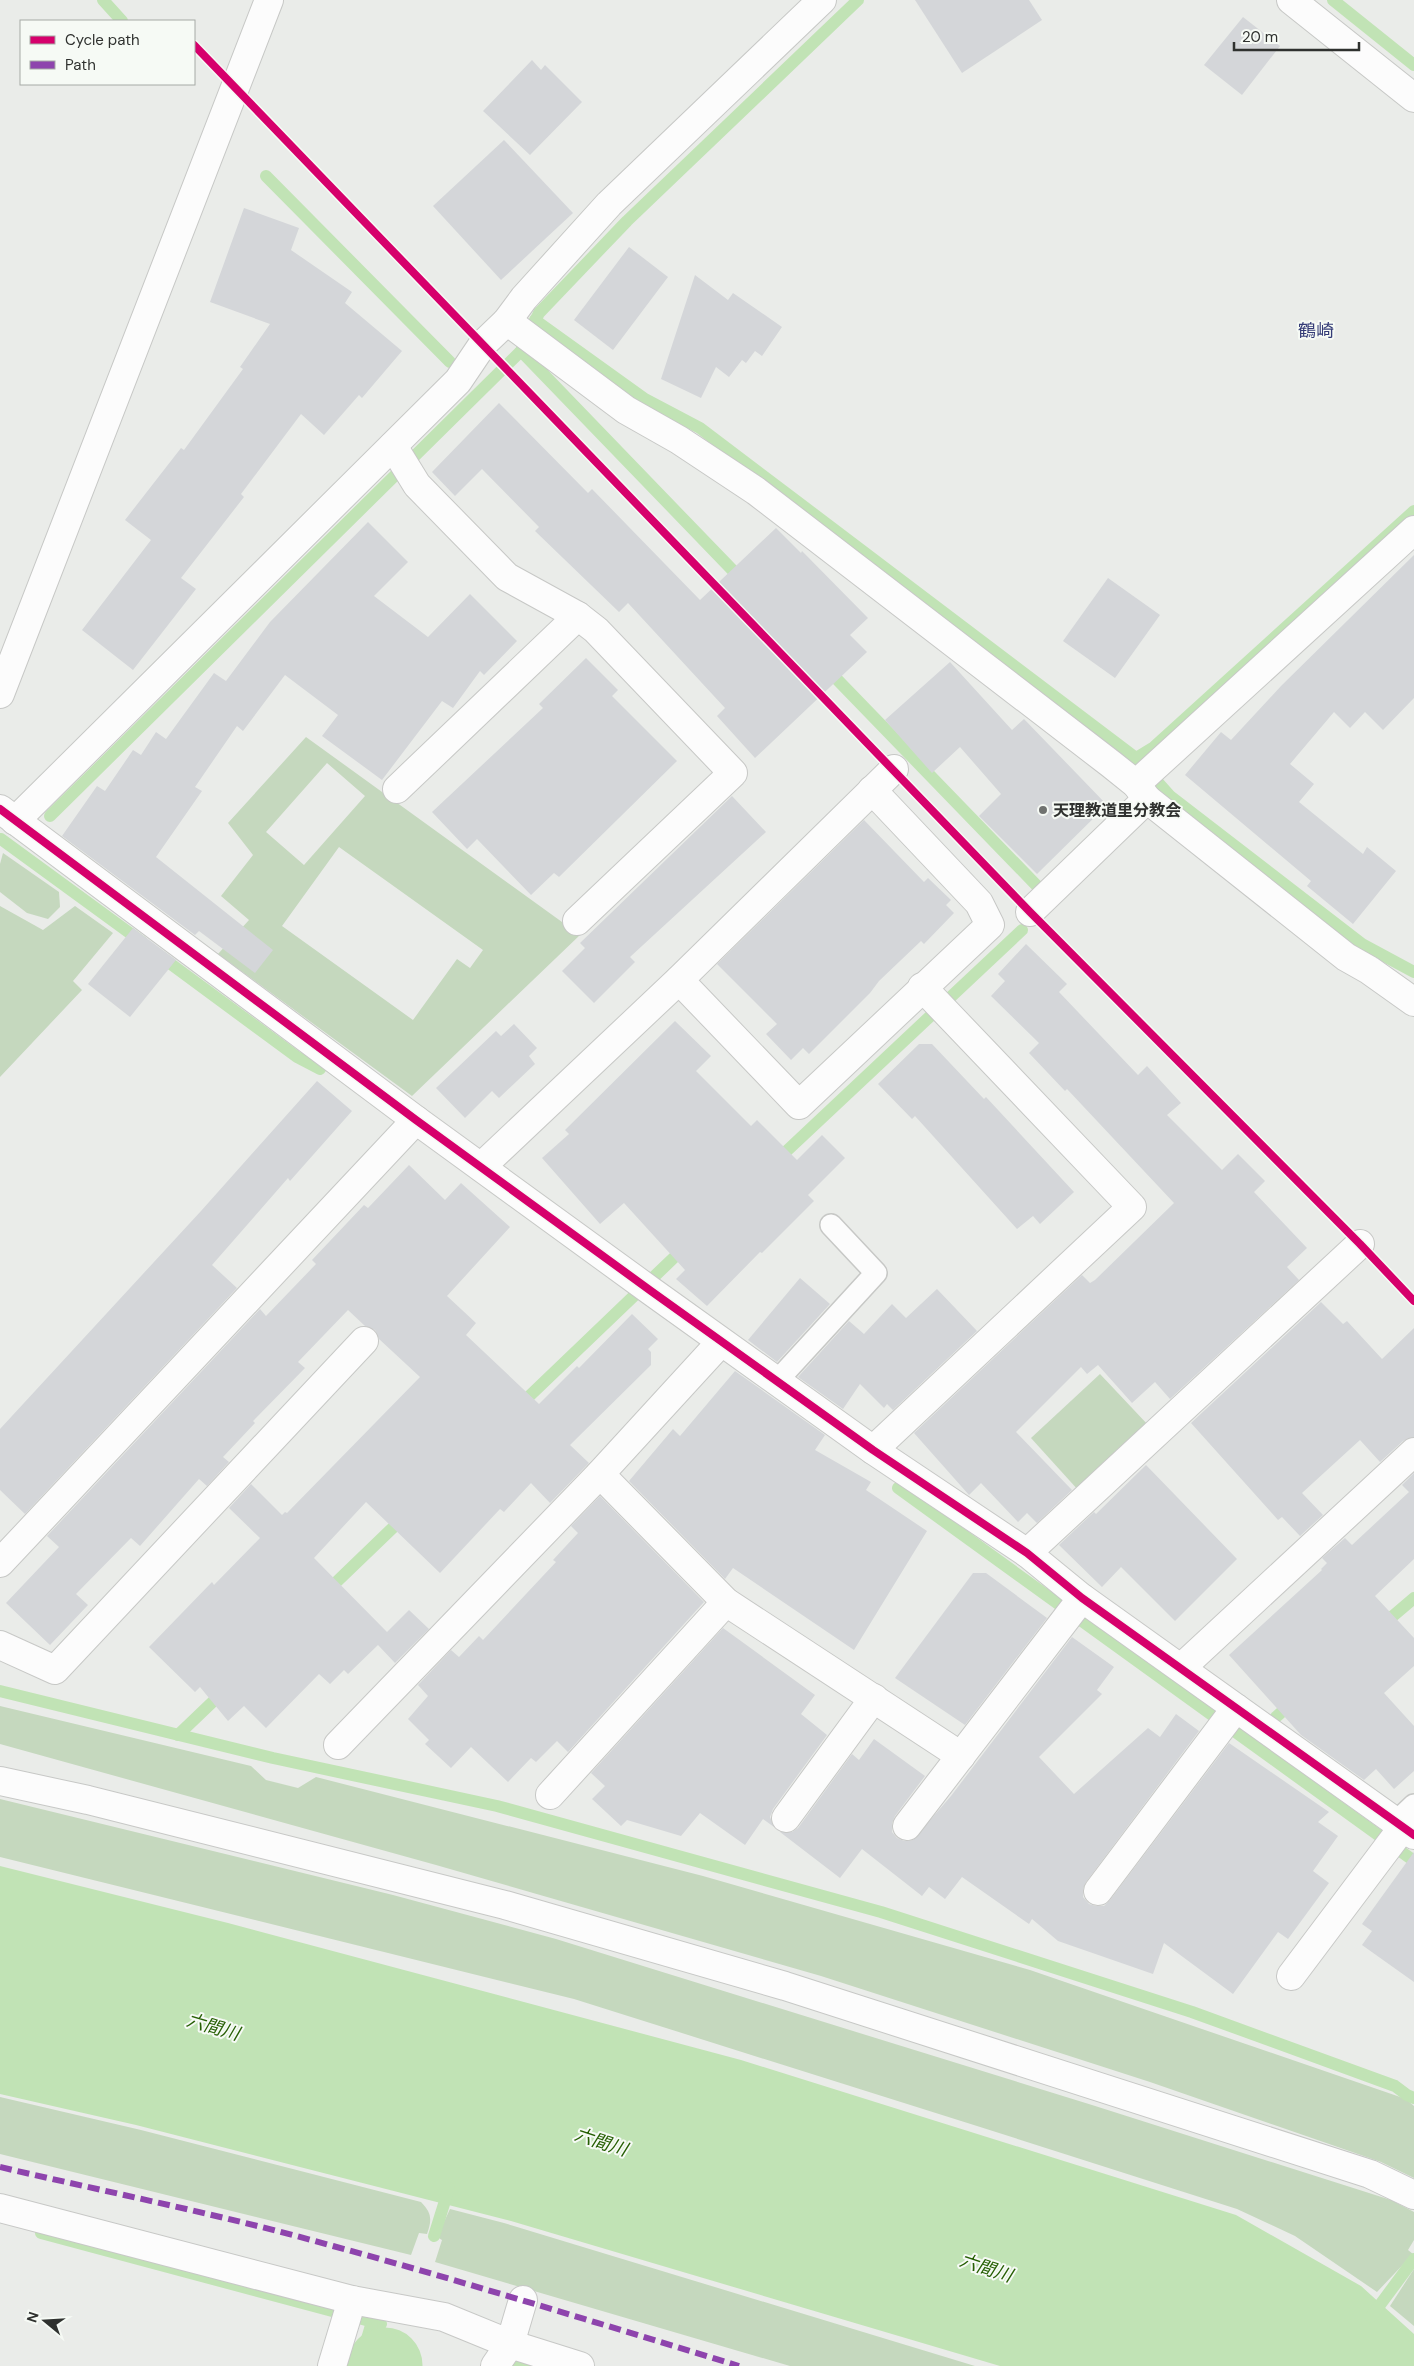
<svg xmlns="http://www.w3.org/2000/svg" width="1414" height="2366" font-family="'DM Sans','Noto Sans JP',sans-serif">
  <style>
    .green { fill: #c5d8be; fill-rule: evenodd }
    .water { fill: #c1e3b5 }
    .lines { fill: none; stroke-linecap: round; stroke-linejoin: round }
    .stream { stroke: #c1e3b5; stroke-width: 12 }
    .river { stroke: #c1e3b5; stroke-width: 75 }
    .building { fill: #d4d6d9 }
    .lane-casing { stroke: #c7c8c6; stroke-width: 24 }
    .street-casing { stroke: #c7c8c6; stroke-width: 30 }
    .secondary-casing { stroke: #c7c8c6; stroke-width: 30 }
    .lane { stroke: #fcfcfc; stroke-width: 21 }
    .street { stroke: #fcfcfc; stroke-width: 28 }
    .secondary { stroke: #fcfcfc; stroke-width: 28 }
    .quiet { stroke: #8e44ad; stroke-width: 6; stroke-dasharray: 12 6; stroke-linecap: butt }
    .cycleway-casing { stroke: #f6faf5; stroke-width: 11 }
    .cycleway { stroke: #d6006c; stroke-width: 8 }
    .poi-dot { fill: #707270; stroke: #f6faf5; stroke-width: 2 }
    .labels { text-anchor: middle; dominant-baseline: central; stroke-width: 4; stroke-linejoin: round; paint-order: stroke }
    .poi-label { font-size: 16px; font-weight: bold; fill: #2f312f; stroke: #f6faf5; text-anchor: start }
    .neighbourhood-label { font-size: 18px; fill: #353c77; stroke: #f6faf5 }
    .water-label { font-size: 18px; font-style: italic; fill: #265f04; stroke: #f6faf5 }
  </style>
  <rect width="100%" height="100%" fill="#eaece9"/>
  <!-- green -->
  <g class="green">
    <path d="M306,737l274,198 -168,161 -194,-142 31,-34 -28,-24 32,-41 -25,-32zM327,763l38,33 -61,69 -38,-33zM339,847l144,103 -13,18 -13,-9 -44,61 -131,-94z"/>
    <path d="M3,853l56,39 1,15 -12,12 -21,-6 -27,-21v-28z"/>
    <path d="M0,906l43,24 32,-24 38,27 -40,48 9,9 -82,87z"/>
    <path d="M1100,1374l49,52 -70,65 -48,-53z"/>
    <path d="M0,1706l251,60 15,14 32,8 18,-11 387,99 327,94 376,129 8,7v72l-33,-16 -231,-80 -329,-106 -385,-111 -436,-121z"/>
    <path d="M0,1799l393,96 163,44 536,166 299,95 23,12v28l-6,10 5,4 -36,38 -82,-56 -58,-27 -260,-83 -403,-127 -574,-142z"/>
    <path d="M0,2097l141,33 280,72c11,11 11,18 6,32l-8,-1 -8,22 -411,-101z"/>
    <path d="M450,2209l54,14 471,143h-185l-355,-104 7,-22 -5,-3z"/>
    <path d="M1414,2269v57l-24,-20z"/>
  </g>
  <!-- water -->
  <path class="water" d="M0,1866l228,57 513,137 495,155 125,71 53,48v32h-414l-489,-145 -375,-96 -136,-31z"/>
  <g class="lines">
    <!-- stream -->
    <g class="stream">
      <path d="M103,0l19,21"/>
      <path d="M1333,0l81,65"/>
      <path d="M266,176l184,186"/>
      <path d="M535,320l110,79 55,29 436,330 34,38 192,148 52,28"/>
      <path d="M521,351l222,230"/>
      <path d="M826,668l213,220"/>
      <path d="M1136,758l18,-11 260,-236"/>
      <path d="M50,816l471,-465 18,-38 88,-92 231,-221"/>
      <path d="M1,839l141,103"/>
      <path d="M160,956l137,101 23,12"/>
      <path d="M776,1161l246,-231"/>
      <path d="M519,1406l166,-159"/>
      <path d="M898,1488l516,373"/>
      <path d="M325,1593l79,-76"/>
      <path d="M1380,1627l34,-29"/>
      <path d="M0,1691l273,67 224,48 384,106 311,100 203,74 12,9 7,3"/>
      <path d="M1276,1717l17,-15"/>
      <path d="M178,1735l46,-44"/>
      <path d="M41,2233l340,91"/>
      <path d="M434,2236l15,-48"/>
      <path d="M1371,2317l43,-58"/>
      <path d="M359,2366l13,-44"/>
      <path d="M515,2366l5,-7 14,4"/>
    </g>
    <!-- river -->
    <path class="river" d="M384,2366l1,-1"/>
  </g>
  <!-- building -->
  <g class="building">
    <path d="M915,0h114l13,20 -80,53z"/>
    <path d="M1243,17l37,29 -38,49 -38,-30z"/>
    <path d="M532,60l9,10 4,-5 37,37 -52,53 -47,-44z"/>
    <path d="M504,140l69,73 -72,67 -68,-74z"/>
    <path d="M244,208l55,20 -8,22 61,42 -7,11 57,48 -40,47 -3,-3 -35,40 -23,-21 -60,80 3,3 -63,81 15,11 -63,81 -51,-40 69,-90 -26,-20 56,-72 3,2 59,-81 -3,-2 30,-43 -60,-22z"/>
    <path d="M629,247l39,30 -55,73 -39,-30z"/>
    <path d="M695,275l33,25 5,-7 49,34 -20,29 -7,-5 -9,12 -4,-3 -13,17 -13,-10 -15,31 -40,-19z"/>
    <path d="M499,403l89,90 4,-4 108,111 76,-72 25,25 1,-2 66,67 -18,17 17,17 -112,106 -38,-42 8,-8 -97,-105 -9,9 -84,-81 4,-4 -57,-58 -27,27 -23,-24z"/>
    <path d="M368,522l40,40 -34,34 54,41 42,-43 47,47 -33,34 -4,-4 -27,37 -11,-7 -60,79 -60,-44 16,-21 -53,-40 -42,56 -6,-5 -42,61 7,4 -46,66 117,93 -18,23 -56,-42 -4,4 -133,-99 35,-50 8,5 28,-41 8,5 15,-23 10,7 48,-66 12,8 44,-59z"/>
    <path d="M1414,555v143l-31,32 -18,-18 -15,16 -16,-16 -44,52 24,20 -15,18 64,52 4,-7 29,24 -43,53 -46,-38 4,-5 -126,-106 36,-43 10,8 50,-54z"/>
    <path d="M1108,578l52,37 -45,63 -52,-37z"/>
    <path d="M586,658l32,32 -6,6 65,65 -118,116 -5,-4 -23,22 -54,-56 -10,10 -35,-37 111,-104 -4,-4z"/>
    <path d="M950,662l62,68 12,-11 83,86 -70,69 -58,-58 22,-22 -41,-47 -28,26 -47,-53z"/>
    <path d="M732,796l34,36 -136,125 5,5 -41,41 -32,-32 23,-23 -5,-5z"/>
    <path d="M864,820l60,62 4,-4 23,22 -5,5 8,8 -30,31 -3,-3 -42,40 -9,12 -61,61 -6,-6 -12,12 -25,-26 11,-10 -60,-60z"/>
    <path d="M133,928l43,32 -46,57 -42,-33z"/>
    <path d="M1026,944l41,40 -8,8 79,83 9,-9 34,37 -14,12 55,55 16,-16 27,27 -11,11 53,56 -20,19 12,13 -129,119 -15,-17 -23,21 -34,-38 -11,9 -6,-7 -65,65 56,58 -35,33 -10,-10 -9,9 -37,-39 -12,12 -55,-62 168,-158 8,8 5,-3 79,-77 -107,-114 -2,2 -36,-38 10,-10 -48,-47 14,-15 -7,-7z"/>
    <path d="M675,1021l36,35 -15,15 55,55 6,-6 40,40 25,-25 23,23 -37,37 6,6 -52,52 -2,-1 -53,54 -31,-27 9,-9 -61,-67 -24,21 -58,-66 27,-24 -4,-4z"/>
    <path d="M514,1024l23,24 -8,8 6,8 -36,34 -7,-7 -27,27 -29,-30 60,-57 5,5z"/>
    <path d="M919,1044h13l52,55 2,-2 88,95 -34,32 -7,-8 -16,13 -102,-113 -3,3 -34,-35z"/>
    <path d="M317,1081l35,30 -62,70 -2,-3 -76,87 25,23 -212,226 -25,-24v-61l201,-218z"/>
    <path d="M409,1165l36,35 16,-17 49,44 -63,69 29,27 -10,12 73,69 38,-38 2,2 53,-54 26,25 -10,10 3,3v13l-81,80 19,18 -39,40 -19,-20 -27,29 -4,-3 -60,64 -74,-71 -52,56 73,74 22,-22 20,19 -34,34 -17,-18 -30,29 -4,-4 -14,14 -11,-10 -53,54 -22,-22 -16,15 -28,-34 -5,5 -46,-45 63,-65 2,3 46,-47 -31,-30 22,-24 31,31 3,-3 2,1 133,-136 -41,-38 -4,-9 -10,-4 -17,-16 -50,52 7,6 -52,53 2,2 -32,34 6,5 -22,24 -8,-7 -59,67 -9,-8 -55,56 12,11 -38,40 -44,-42 53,-56 -12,-11 213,-227 6,7 50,-52 -4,-4 52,-55 4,3z"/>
    <path d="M800,1278l30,26 -53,58 -29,-22z"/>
    <path d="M937,1289l40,42 -84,79 -6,-6 -3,4 -24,-24 -17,25 -45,-32 51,-56 15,13 28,-30 14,14z"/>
    <path d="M1321,1302l22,22 4,-3 35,38 32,-31v109l-11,4 -23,21 -20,-22 -58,53 21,22 -23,21 -18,-19 -4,3 -87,-97z"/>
    <path d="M735,1371l90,64 -10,15 56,32 -5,8 61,41 -73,119 -121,-82 -8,11 -96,-98 44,-52 7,7z"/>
    <path d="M1146,1465l91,94 -62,62 -54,-54 -19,20 -43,-42 35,-33 2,2z"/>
    <path d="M1414,1473v86l-39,37 39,42v28l-30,27 30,33v45l-20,18 -18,-20 -12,11 -63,-45 -72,-80 93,-85 -1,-1 6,-6 -5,-5 23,-20 7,7 57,-53 -7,-7z"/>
    <path d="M600,1496l104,106 -136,150 -11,-11 -21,21 -5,-4 -23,24 -37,-35 -20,21 -26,-24 4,-4 -21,-21 20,-23 -10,-11 33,-35 8,7 20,-21 4,4 73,-78 -3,-2 25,-27 -7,-7z"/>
    <path d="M973,1573h13l61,45 -82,107 -70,-47z"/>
    <path d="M723,1628l92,67 -14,19 26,21 -54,74 -3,8 4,10 -11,-8 -18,26 -45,-32 -19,23 -54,-16 -6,6 -29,-27 13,-13 -14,-13z"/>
    <path d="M1072,1637l42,30 -17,23 5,4 -63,63 35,37 74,-66 12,9 16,-23 23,17 -113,151 -3,7v8l6,7 7,2h8l6,-6 119,-157 100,69 -11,10 20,14 -25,35 16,12 -41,56 -10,-7 -45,62 -69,-51 -11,31 -95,-33 -26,-22 -3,5 -67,-47 -17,22 -16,-12 -7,9 -60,-47 -22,29 -60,-46h12l6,-4 54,-74 7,6 15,-21 51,37 -30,40 -3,7v9l5,6 7,3 9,-1 38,-44z"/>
    <path d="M1414,1852v130l-52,-37 10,-14 -10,-7z"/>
  </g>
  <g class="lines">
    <defs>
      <g id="lane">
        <path d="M776,1382l100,-109 -45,-48"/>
        <path d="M1396,1822l18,-17"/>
      </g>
      <g id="street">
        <path d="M1291,0l123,98"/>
        <path d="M507,321l119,89 53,30 77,51 355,273 25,20 11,15"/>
        <path d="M393,446l24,39 90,92 71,39 18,14 137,143 -156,148"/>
        <path d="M1136,784l278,-254"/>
        <path d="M397,789l181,-173"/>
        <path d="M0,809l416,311 235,171 222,159 154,103 55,45 332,237"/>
        <path d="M15,821l443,-440 25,-37 24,-23 17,-23 85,-94 213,-204"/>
        <path d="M1030,912l117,-113 199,158 23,13 45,32"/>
        <path d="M679,980l120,125 191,-180 -11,-22 -107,-113"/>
        <path d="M481,1167l198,-187 215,-211"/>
        <path d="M873,1450l259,-243 -210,-220"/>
        <path d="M600,1474l126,128 235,154"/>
        <path d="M1027,1553l333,-309"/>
        <path d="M0,1563l416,-443"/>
        <path d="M0,1645l55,25 309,-329"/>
        <path d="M1181,1668l233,-216"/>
        <path d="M338,1745l262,-271 121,-132"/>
        <path d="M0,1781l88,19 417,105 280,81 585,188 44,21"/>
        <path d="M550,1795l176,-193"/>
        <path d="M786,1818l88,-120"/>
        <path d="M907,1826l175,-228"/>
        <path d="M1098,1891l138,-183"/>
        <path d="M1291,1976l112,-149"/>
        <path d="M0,2208l352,92 92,17 66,27 70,22"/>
        <path d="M332,2366l20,-66"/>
        <path d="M495,2366l15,-22 13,-44"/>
      </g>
      <path id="secondary" d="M0,694l269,-694"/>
    </defs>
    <!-- lane casing -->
    <use href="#lane" class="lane-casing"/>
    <!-- street casing -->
    <use href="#street" class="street-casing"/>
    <!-- secondary casing -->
    <use href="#secondary" class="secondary-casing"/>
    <!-- lane -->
    <use href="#lane" class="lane"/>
    <!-- street -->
    <use href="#street" class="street"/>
    <!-- secondary -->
    <use href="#secondary" class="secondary"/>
    <!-- quiet -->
    <path class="quiet" d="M0,2167c111,26 223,48 333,79 136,37 271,79 406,120"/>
    <defs>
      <g id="cycleway">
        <path d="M194,45l836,867 330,332 54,57"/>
        <path d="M0,809l416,311 235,171 222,159 154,103 55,45 332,237"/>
      </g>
    </defs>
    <!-- cycleway casing -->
    <use href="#cycleway" class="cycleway-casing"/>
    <!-- cycleway -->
    <use href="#cycleway" class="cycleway"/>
  </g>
  <!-- markers -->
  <circle class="poi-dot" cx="1043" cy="810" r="5"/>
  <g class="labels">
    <!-- poi labels -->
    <g class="poi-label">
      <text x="1053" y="810">天理教道里分教会</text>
    </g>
    <!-- neighbourhood labels -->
    <g class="neighbourhood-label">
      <text x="1316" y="331">鶴崎</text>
    </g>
    <!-- water labels -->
    <g class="water-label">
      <text transform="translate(213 2027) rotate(16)">六間川</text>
      <text transform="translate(601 2142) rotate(18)">六間川</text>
      <text transform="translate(986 2268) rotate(18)">六間川</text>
    </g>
  </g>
  <!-- legend -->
  <rect x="20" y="20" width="175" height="65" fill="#f6faf5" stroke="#a6aaa6"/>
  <rect x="30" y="36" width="25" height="8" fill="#d6006c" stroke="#a6aaa6"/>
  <text x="65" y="45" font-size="15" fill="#2f312f">Cycle path</text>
  <rect x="30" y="61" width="25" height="8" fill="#8e44ad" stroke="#a6aaa6"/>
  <text x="65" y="70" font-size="15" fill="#2f312f">Path</text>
  <!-- north arrow -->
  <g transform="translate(45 2321) rotate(288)" stroke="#f6faf5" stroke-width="4" paint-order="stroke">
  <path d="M0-4L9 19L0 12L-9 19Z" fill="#2f312f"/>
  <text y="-8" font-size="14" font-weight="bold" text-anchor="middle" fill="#2f312f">N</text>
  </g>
  <!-- scale -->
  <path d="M1234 42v8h125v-8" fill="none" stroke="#2f312f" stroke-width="2.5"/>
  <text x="1242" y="42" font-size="15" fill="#2f312f" stroke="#f6faf5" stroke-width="4" paint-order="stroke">20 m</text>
</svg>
